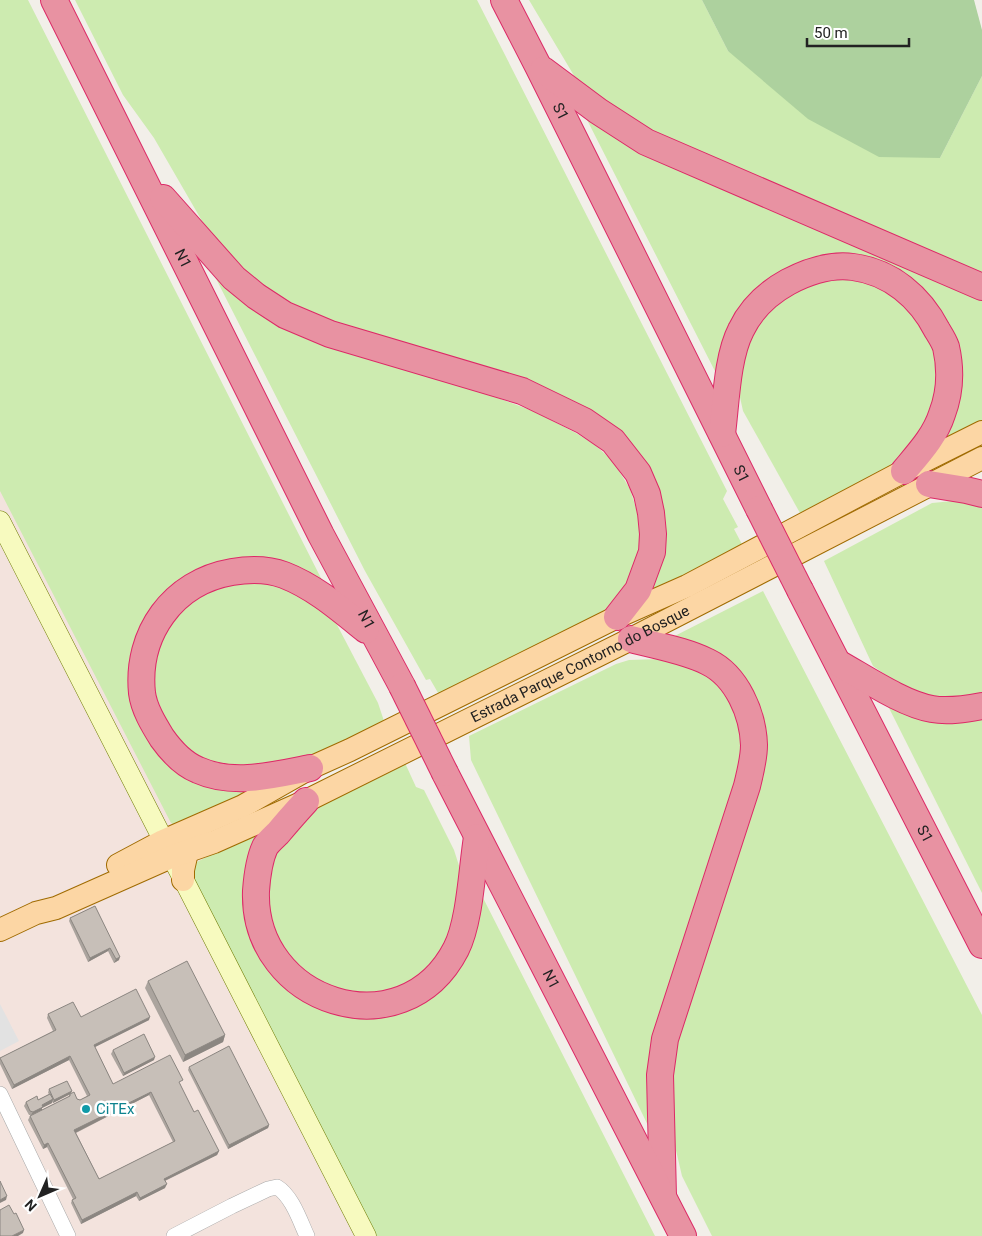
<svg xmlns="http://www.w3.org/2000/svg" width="982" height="1236" font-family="Roboto,sans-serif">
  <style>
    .military { fill: #f3e3dd }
    .grass { fill: #cdebb0 }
    .forest { fill: #add19e }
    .parking { fill: #e2e2e2 }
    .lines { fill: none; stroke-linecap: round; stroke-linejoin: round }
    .street-casing { stroke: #a9a9a9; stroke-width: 16 }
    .secondary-casing { stroke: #707d05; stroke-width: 21 }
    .primary-casing { stroke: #a06b00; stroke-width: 24 }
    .highway-casing { stroke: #dc2a67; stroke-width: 28 }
    .street { stroke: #fff; stroke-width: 15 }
    .secondary { stroke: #f7fabf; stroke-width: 20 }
    .primary { stroke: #fcd6a4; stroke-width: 22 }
    .highway { stroke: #e892a2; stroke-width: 26 }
    .highway-bridge-casing { stroke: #dc2a67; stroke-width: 28; stroke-linecap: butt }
    .highway-bridge { stroke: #e892a2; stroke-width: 26 }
    .wall { fill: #aba49e; fill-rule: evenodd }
    .shaded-wall { fill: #8b8681 }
    .building { fill: #c7bfb8; stroke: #8b8681; fill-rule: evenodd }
    .culture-dot { fill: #0f9aa8; stroke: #fff; stroke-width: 2 }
    .labels { text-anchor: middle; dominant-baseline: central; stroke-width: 5; stroke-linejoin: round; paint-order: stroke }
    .street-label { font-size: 15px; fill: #222; stroke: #fff }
    .culture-label { font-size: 15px; fill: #0d838f; stroke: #fff; text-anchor: start }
  </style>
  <rect width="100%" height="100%" fill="#f2efe9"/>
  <!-- military -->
  <path class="military" d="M0,463l357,688 41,85h-398z"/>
  <!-- grass -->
  <g class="grass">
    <path d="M0,0h28l298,588 -61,-27 -117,64 11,121 97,44 -79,36 -6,-3 -171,-332z"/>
    <path d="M75,0h402l250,491 -4,8 15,28 -4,2 11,21 -103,46 16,-50 -50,-112 -330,-127 -65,-67 -59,-102 -31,-43z"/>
    <path d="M529,0h173l26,51 212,107 42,-82v203l-333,-144 -73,-56z"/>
    <path d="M582,110l400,185v131l-50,25 22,-57 -50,-111 -113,-10 -71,108z"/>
    <path d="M207,261l106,79 38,14 139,41 43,16 43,22 19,12 18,16 17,28 9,29 3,21 -9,40 -24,30 -168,89 -11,-19 -4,1 -61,-109z"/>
    <path d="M851,278l24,7 25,14 19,20 16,30 3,30 -6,31 -12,24 -24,29 -96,50 -57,-102 -5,-23 12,-53 30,-36 48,-20z"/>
    <path d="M964,500l18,5v190l-48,4 -27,-9 -34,-24 -49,-105 108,-58z"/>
    <path d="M281,580l54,41 43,82 6,18 -65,32 -46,16 -71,-7 -34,-34 -15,-41 2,-32 17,-37 50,-37z"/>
    <path d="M763,591l219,424v221h-270l-30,-60 -15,-64 1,-54 94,-304 -19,-76 -86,-33z"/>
    <path d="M659,659l29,7 24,14 12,12 13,21 7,43 -55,194 -33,192 -185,-382 -2,-24 147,-72 13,-4z"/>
    <path d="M887,704l95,14v175z"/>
    <path d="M405,763l11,24 8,3 30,60 9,28 -17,79 -49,36 -43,4 -27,-7 -36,-27 -26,-53 -1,-15 15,-57 34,-29z"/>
    <path d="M280,819l-30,100 64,83 105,-2 60,-110 176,346h-279l-184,-361 1,-11z"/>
  </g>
  <!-- forest -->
  <path class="forest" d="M702,0h272l8,30v46l-42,82 -61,-1 -71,-38 -80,-68z"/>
  <!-- parking -->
  <path class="parking" d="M0,1004l19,37 -19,10z"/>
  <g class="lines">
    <defs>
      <g id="street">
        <path d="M0,1094l68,142"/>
        <path d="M174,1236l58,-30 36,-17 9,-2c15,9 23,34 30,49"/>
      </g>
      <path id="secondary" d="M0,521l366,715"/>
      <g id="primary">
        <path d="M118,865l45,-24 80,-35 67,-38 40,-18 267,-133 70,-31 217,-115 78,-39"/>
        <path d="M183,880v-10l4,-18"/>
        <path id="s1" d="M0,930l36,-17 20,-5 115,-51 43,-15 92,-41 325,-162 351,-181"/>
      </g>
      <g id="highway">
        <path id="s2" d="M54,0l267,535 81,151"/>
        <path id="s3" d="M504,0l34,66 221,443"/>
        <path d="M543,70l55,41 48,31 336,145"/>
        <path d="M163,198l71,80 22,18 29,19 45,19 192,57 62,30 29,20 25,32 9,21 4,19 2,21 -1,18 -14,38 -21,27"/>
        <path d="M722,434c4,-31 5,-77 19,-104 10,-21 27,-37 47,-48 19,-10 43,-18 65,-15 38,5 67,30 84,63 3,5 7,11 9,17 5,22 4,46 -4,67 -7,22 -23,39 -38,57"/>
        <path d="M929,484l37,6 16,4"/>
        <path id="s4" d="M800,590l182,355"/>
        <path d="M631,639c25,7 53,11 77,23 29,14 45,52 46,83 0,14 -4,28 -7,41l-82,253 -5,36 3,121"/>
        <path d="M838,663c27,15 65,41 94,46 16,3 34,0 50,-3"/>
        <path d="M310,768c-36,7 -76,18 -112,2 -15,-6 -26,-18 -36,-32 -8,-13 -18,-29 -20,-45 -6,-59 31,-111 90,-121 17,-3 36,-3 52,3 31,12 56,34 82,55"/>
        <path id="s5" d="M445,773l238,463"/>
        <path d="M306,801c-10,11 -19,21 -28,32 -4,4 -10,9 -13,14 -6,13 -8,30 -9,44 -4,112 147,161 200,58 14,-27 16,-81 21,-112"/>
      </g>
    </defs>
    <!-- street casing -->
    <use href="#street" class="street-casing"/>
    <!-- secondary casing -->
    <use href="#secondary" class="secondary-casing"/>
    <!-- primary casing -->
    <use href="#primary" class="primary-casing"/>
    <!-- highway casing -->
    <use href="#highway" class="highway-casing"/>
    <!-- street -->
    <use href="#street" class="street"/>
    <!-- secondary -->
    <use href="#secondary" class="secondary"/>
    <!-- primary -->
    <use href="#primary" class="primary"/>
    <!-- highway -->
    <use href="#highway" class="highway"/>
    <defs>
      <g id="highway-bridge">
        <path d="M759,509l41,81"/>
        <path d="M402,686l43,87"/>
      </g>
    </defs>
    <!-- highway-bridge casing -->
    <use href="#highway-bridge" class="highway-bridge-casing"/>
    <!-- highway-bridge -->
    <use href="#highway-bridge" class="highway-bridge"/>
  </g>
  <!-- wall -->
  <g class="wall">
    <path d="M95,906l24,54 -5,3 -6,-12 -20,11 -19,-41 1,-3z"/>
    <path d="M148,981l77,54 -2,7 -40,20 -38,-74z"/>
    <path d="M48,1014l33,3 68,3 -54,27 18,37h68l-1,1 14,27 25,39 -2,4 -52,26v7l-26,13 -3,-5 -55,28 -10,-21 1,-3 1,-1 -26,-52 -4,2 -15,-29 2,-4 1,-1h-2l-5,-9 2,-4 12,-2 11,-6 -1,-1 1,-4 23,2 -1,3 6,5 3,1 7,-4 -18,-36 -57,29 -12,-25v-6l53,-27 -6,-13zM69,1095v1l-27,14v-2l10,-5v-2l1,2zM149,1095l24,47 -74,37 -23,-46z"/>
    <path d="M113,1050l41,10 -31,16 -12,-22z"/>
    <path d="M189,1067l80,58 -1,3 -40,21 -40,-79z"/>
  </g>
  <!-- shaded-wall -->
  <g class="shaded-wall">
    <path d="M110,948l-2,3 -20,11 2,-4z"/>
    <path d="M120,957l-1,3 -5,3 2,-4z"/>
    <path d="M150,1017l-1,3 -56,28 1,-3z"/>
    <path d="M225,1035l-2,7 -40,20 2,-7z"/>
    <path d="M70,1056l-1,4 -57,29 2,-4z"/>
    <path d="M155,1057l-1,3 -31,16 1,-3z"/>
    <path d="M72,1091l-2,3 -17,9 1,-3z"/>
    <path d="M151,1092l-2,3 -76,39 1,-4z"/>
    <path d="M53,1099l-1,4 -10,5v2l-11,5 2,-3 9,-7z"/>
    <path d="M269,1125l-1,3 -40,21 1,-4z"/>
    <path d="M48,1143l-1,4 -4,2 1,-4z"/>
    <path d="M219,1151l-2,4 -55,27 2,-3z"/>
    <path d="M167,1184l-2,4 -26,13 1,-3z"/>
    <path d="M137,1192l-1,4 -55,28 1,-4z"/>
    <path d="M7,1196l-1,4 -6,3v-3z"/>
    <path d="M24,1230l-1,3 -5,3h-6z"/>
  </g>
  <!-- building -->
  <g class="building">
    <path d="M95,906l25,51 -4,2 -6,-11 -20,10 -20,-40z"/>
    <path d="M187,961l38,74 -40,20 -37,-74z"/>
    <path d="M136,989l14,28 -56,28 19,39 57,-29 13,25 -4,2 15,30 4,-2 21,41 -55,28 3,5 -27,14 -3,-6 -55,28 -10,-20 4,-2 -28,-55 -4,2 -14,-29 40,-20v-2l4,-2 3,7 3,1 10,-5 -20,-39 -56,29 -14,-27 56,-28 -8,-16 25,-12 8,15zM151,1092l24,49 -76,38 -25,-49z"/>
    <path d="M144,1034l11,23 -31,16 -11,-23z"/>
    <path d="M229,1046l40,79 -40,20 -40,-78z"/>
    <path d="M67,1081l5,10 -18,9 -5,-11z"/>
    <path d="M50,1094l3,5 -11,6 1,2 -10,5 -3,-1 -4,-9 11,-6 1,4z"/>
    <path d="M0,1181l7,15 -7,4z"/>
    <path d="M9,1205l5,9 2,-1 8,17 -12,6h-12v-26z"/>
  </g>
  <!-- markers -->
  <circle class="culture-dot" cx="86" cy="1109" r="5"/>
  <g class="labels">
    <!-- street labels -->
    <g class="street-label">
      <text stroke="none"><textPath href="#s3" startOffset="125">S1</textPath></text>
      <text stroke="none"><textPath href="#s2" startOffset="289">N1</textPath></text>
      <text stroke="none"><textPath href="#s3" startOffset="530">S1</textPath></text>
      <text stroke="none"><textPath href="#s2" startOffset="694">N1</textPath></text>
      <text stroke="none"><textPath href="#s1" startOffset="639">Estrada Parque Contorno do Bosque</textPath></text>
      <text stroke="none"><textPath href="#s4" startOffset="274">S1</textPath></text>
      <text stroke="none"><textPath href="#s5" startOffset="232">N1</textPath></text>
    </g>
    <!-- culture labels -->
    <g class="culture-label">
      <text x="96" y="1109">CiTEx</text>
    </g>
  </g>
  <!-- north arrow -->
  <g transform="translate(40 1196) rotate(225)" stroke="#ffffff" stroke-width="4" paint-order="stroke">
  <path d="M0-4L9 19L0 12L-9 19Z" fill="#222222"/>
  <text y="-8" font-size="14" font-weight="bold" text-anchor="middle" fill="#222222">N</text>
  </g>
  <!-- scale -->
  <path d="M807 38v8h102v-8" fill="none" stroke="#222222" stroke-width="2.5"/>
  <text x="814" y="38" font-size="15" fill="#222222" stroke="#ffffff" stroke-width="4" paint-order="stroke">50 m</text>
</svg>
